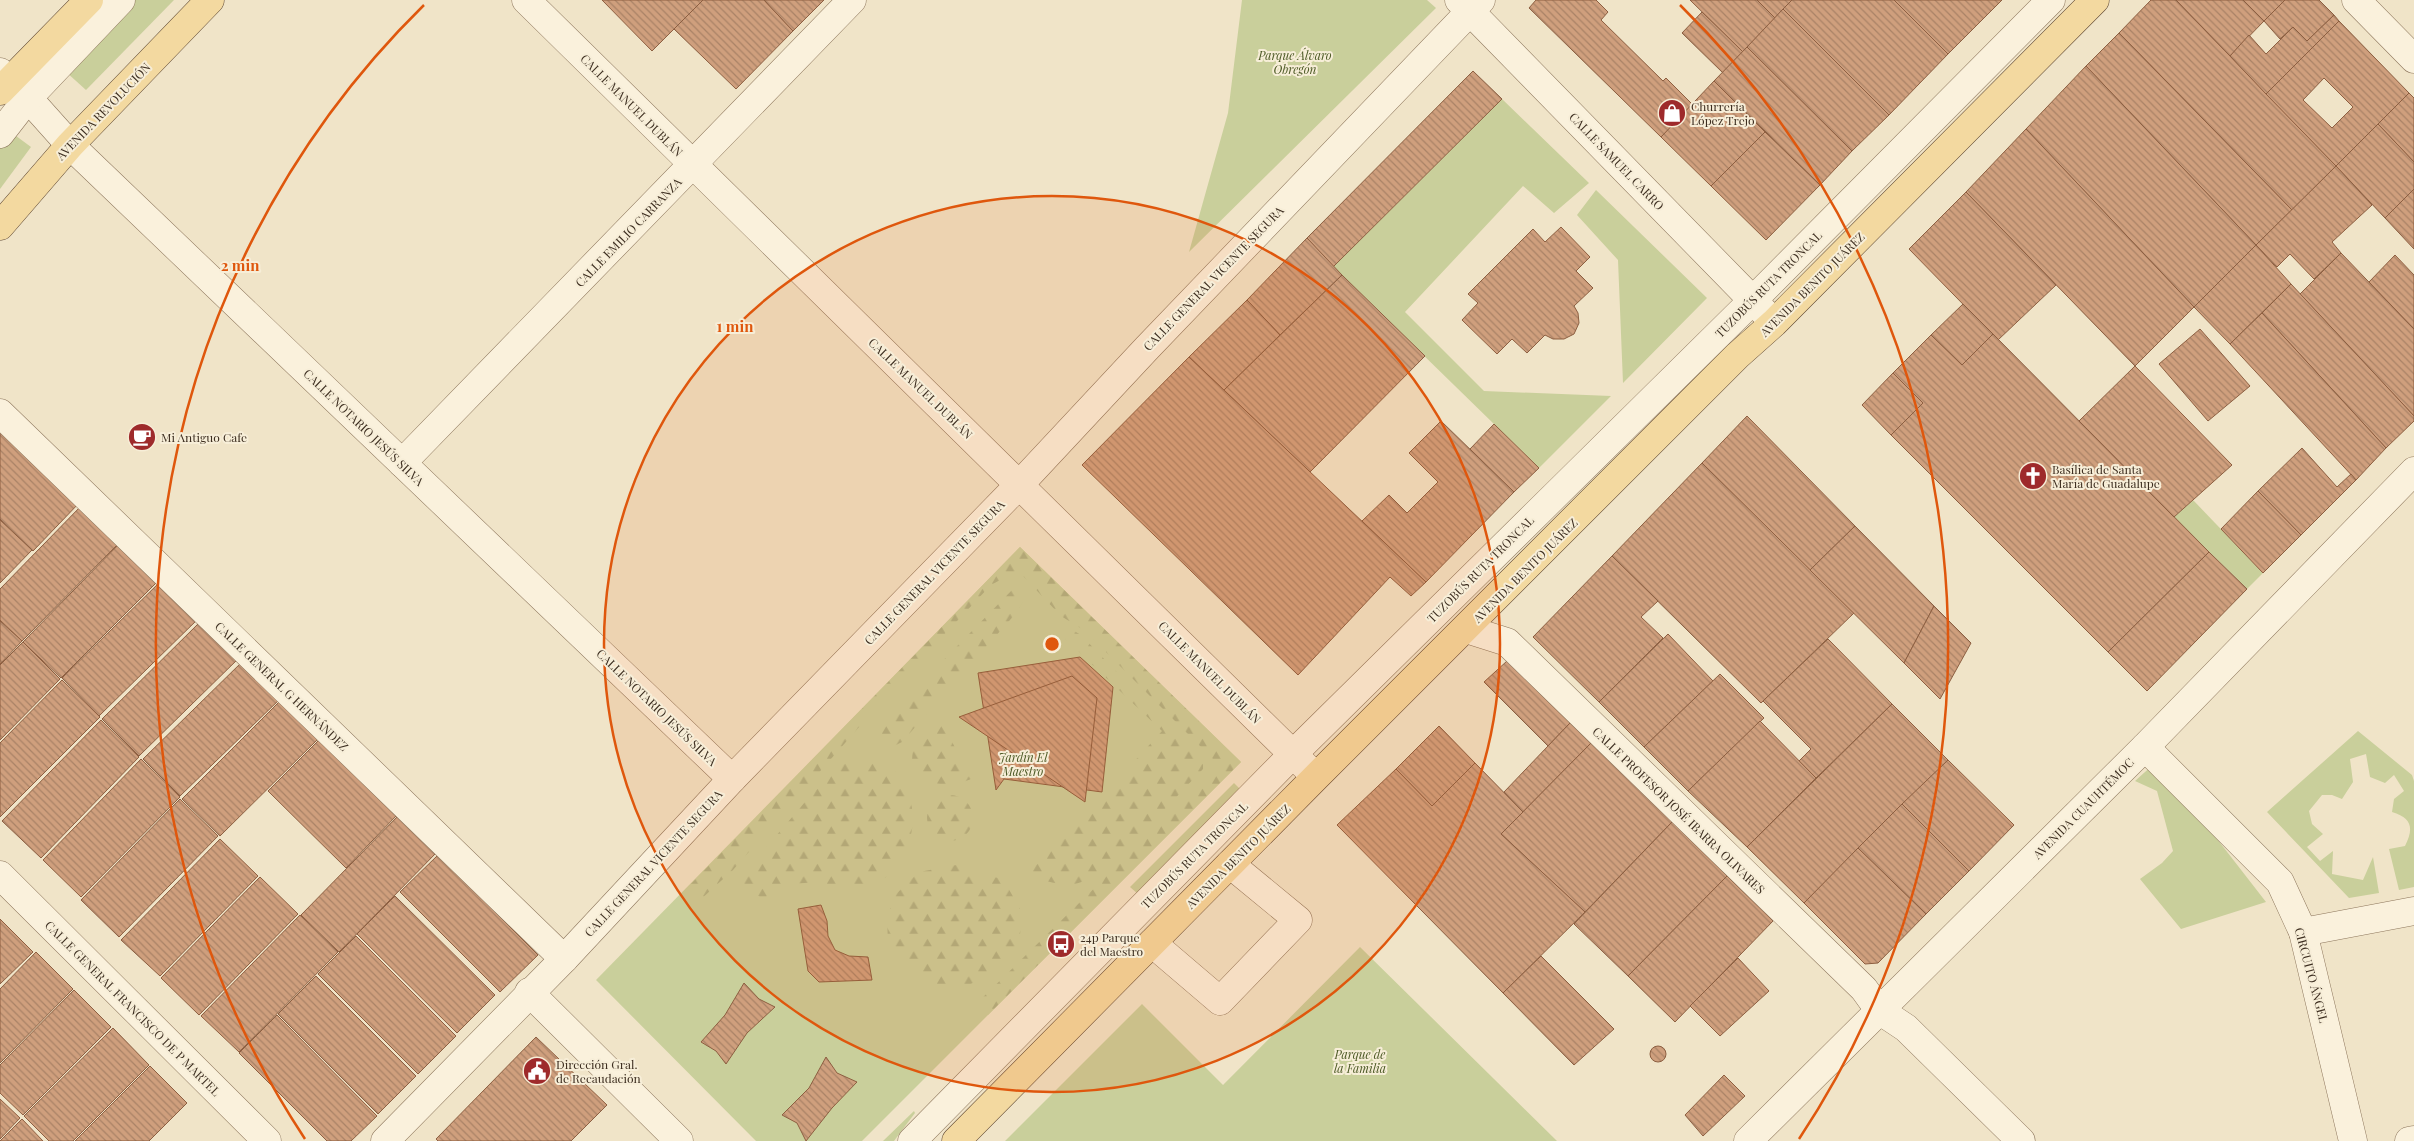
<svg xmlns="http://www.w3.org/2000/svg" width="2414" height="1141" font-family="'Playfair Display',serif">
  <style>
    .green { fill: #c9cf9b }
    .forest { fill: url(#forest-firs) }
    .building { fill: url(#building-back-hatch); stroke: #8d5f41; fill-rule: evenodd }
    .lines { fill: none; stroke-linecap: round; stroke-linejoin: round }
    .minor-casing { stroke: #8d765c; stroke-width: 29 }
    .major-casing { stroke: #5b4430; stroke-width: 29 }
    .minor { stroke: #faf1dc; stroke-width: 28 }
    .major { stroke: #f3d9a0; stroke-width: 28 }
    .ring { fill: none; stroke: #df570d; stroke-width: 2.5 }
    .labels { text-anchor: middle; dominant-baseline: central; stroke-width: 4; stroke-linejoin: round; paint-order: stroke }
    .park-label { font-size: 12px; font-style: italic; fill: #4d5a26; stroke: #f7eed8 }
    .street-label { font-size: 12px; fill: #3d2e20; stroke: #f7eed8 }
    .poi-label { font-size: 12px; fill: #3d2e20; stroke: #f7eed8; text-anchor: start }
    .centre { fill: #df570d; stroke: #f7eed8; stroke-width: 2.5 }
    .ring-label { font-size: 15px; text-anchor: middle; font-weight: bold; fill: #df570d; stroke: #f7eed8; stroke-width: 4; stroke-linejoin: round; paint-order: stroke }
  </style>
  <defs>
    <pattern id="forest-firs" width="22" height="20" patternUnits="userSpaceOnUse" patternTransform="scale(1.25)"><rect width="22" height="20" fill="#c9cf9b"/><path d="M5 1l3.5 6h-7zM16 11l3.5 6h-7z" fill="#aeb285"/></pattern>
    <pattern id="building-back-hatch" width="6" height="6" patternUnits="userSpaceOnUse" patternTransform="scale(1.25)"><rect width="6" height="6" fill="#cf9f7d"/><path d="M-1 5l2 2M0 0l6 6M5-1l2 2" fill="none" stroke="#a98266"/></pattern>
  </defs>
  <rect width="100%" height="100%" fill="#f0e4c8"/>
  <!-- green -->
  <g class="green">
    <path d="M135,0h39l-88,90 -21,-19z"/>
    <path d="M1242,0h185l9,8 -247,244 39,-139z"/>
    <path d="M1502,99l87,84 -35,30 -31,-27 -118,126 79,79 127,5 -72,72 -206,-201z"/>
    <path d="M8,130l23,17 -31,42v-47z"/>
    <path d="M1596,190l111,108 -84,85 -5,-123 -41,-45z"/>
    <path d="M2193,500l70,73 -16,16 -73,-72z"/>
    <path d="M1020,547l221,215 -379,379h-106l-160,-161z"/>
    <path d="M2358,731l54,44 2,6v106l-15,3 -10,-41 16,-3c9,-18 7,-28 -13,-34l2,-13 10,-8 -10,-16 -9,8 -15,-6 -4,-23 -16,5 3,23 -11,17 -10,-4h-10l-13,16 3,13 11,10 -16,13 13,14 13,-10 -1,23 31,6 10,-23 6,36 -30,5 -82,-86z"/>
    <path d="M2155,763l10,9 101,130 -85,27 -41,-50 22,-16 11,-12 -16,-60 -22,-10z"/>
    <path d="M1234,783l12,12 -108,99 -8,-7z"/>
    <path d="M1360,947l197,194h-552l137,-137 81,81z"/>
    <path d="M914,1111l1,2 -21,28h-11z"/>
  </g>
  <!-- forest -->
  <g class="forest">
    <path d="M1020,547l221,215 -253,253 -12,-11 237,-232v-13l-128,-128 -24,-15 -41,-43 -9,1 -20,11 -101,107 -157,178 -34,31 -13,-12z"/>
    <path d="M1014,588l10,11 -7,13 -115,130 -16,8 -9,-9v-13z"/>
    <path d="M1045,609l12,12 24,14 122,126v8c-24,24 -99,110 -128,115 -17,2 -33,-4 -48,-10l39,-38 96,-105 -127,-121z"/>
    <path d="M943,724l28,55c-18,8 -32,6 -51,1l-8,-19 1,-16 19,-9z"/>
    <path d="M847,760l23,1 22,7 15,14 7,37 -6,31 -23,28 -33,12 -35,-8 -25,2 -30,15 -23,-20 72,-84z"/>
    <circle cx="950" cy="818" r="23"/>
    <path d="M956,865l15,7 32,7 20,35 -4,27 -24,32 -31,14 -27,-1 -19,-17 -18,-6 -12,-19 -1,-28 9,-22 23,-22z"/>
  </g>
  <!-- building -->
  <g class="building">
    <path d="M602,0h101l-51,51z"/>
    <path d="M703,0h61l29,31 -57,58 -62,-60z"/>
    <path d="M764,0h60l-31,31z"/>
    <path d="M1536,0h60l12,12 -7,8 62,61 3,-3 27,27 -32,32 -132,-129z"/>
    <path d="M1690,0h67l18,18 -32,34z"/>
    <path d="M1757,0h35l-17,18z"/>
    <path d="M1792,0h102l54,54 -59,61 -106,-106z"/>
    <path d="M1894,0h108l-54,54z"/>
    <path d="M2151,0h25l160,166 -44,44 -173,-177z"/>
    <path d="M2176,0h67l21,21 -34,35z"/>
    <path d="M2243,0h42l-21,21z"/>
    <path d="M2285,0h34l15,15 -27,26 -14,-14 -13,12 -16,-18z"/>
    <path d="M1783,9l106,106 -37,36 -105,-104z"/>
    <path d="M1702,12l41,40 -20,21 -41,-40z"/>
    <path d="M2334,15l5,6 -73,73 -36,-38 19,-21 17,19 27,-27 14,14z"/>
    <path d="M2339,21l70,72 -73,73 -70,-72zM2324,78l29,29 -21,21 -29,-28z"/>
    <path d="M2119,33l173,177 -36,35 -170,-179z"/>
    <path d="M1747,47l105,104 -32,34 -106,-104z"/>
    <path d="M2086,66l170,179 -62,62 -168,-178z"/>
    <path d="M1473,71l29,28 -169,168 -26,-29z"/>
    <path d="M1714,81l51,51 -54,54 -50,-49z"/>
    <path d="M2409,93l5,5v64l-36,-38z"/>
    <path d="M2378,124l36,38v27l-29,29 -49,-52z"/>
    <path d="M2026,129l168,178 -59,59 -169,-174z"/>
    <path d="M1765,132l55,53 -54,55 -55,-54z"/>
    <path d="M2336,166l36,39 -40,37 9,11 -27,26 -24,-25 -13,13 -21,-22z"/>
    <path d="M2414,189v60l-29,-31z"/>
    <path d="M1966,192l90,93 -58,55 -89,-91z"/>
    <path d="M1561,227l29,30 -14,14 17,17 -19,18 4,7 1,10 -5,11 -10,5h-11l-8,-4 -18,18 -15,-14 -15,15 -35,-34 16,-17 -10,-9 65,-65 12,13z"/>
    <path d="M1307,238l35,37 -62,60 -33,-35z"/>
    <path d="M2256,245l35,39 -61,60 -36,-37z"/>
    <path d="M2341,253l73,76v87l-114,-122z"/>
    <path d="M2395,255l19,20v54l-45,-47z"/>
    <path d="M1342,275l83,81 -115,116 -86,-82z"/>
    <path d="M2291,284l123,132v5l-28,27 -124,-135z"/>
    <path d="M1247,300l33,35 -56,55 -35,-33z"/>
    <path d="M1963,304l30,30 -31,31 -31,-30z"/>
    <path d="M2262,313l124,135 -30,32 -126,-136z"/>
    <path d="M2200,329l50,57 -42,35 -49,-57z"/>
    <path d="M1993,334l216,218 -101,100 -217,-217 32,-32 -30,-30 38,-38 31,30z"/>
    <path d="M1189,357l237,225 -15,14 -21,-19 -92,98 -216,-210z"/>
    <path d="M2135,366l97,99 -58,52 -95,-96z"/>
    <path d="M1893,373l30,30 -32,32 -29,-30z"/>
    <path d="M1747,416l108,110 -45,44 -108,-107z"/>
    <path d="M1441,421l73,71 -88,90 -64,-61 27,-26 18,18 31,-31 -29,-29z"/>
    <path d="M1494,424l45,44 -25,24 -44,-43z"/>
    <path d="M0,425l81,76 -48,50 -33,-32z"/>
    <path d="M2302,448l35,39 14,-13 5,6 -55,55 -43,-44z"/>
    <path d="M1702,463l152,150 -93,90 -149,-147z"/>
    <path d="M2258,491l43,44 -38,38 -42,-44z"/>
    <path d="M84,503l37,38 -99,100 -22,-21v-31z"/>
    <path d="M0,520l32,30 -32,33z"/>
    <path d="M1855,526l79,80 -30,57 -94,-93z"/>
    <path d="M122,541l39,37 -100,100 -38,-36z"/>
    <path d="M2209,552l38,37 -100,102 -39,-39z"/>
    <path d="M1612,556l46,45 -17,16 22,21 -64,64 -66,-65z"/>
    <path d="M163,579l37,38 -101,99 -37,-38z"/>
    <path d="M1934,606l37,37 -31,56 -36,-36z"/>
    <path d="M202,620l38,37 -101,99 -37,-37z"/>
    <path d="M0,621l22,20 -22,23z"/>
    <path d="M1668,634l45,47 -69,66 -45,-45z"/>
    <path d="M1828,639l64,65 -76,74 -17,-17 12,-12 -48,-48z"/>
    <path d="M23,642l37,37 -60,61v-75z"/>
    <path d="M1080,657l33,30 -11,105 -98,-13 -8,11 -18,-117z"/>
    <path d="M244,660l37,38 -101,98 -37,-37z"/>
    <path d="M1507,661l63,62 -22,23 -64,-64z"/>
    <path d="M1720,674l44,44 -76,73 -44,-44z"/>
    <path d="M1072,676l25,22 -12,104 -126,-85z"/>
    <path d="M62,680l38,37 -100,100v-74z"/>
    <path d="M282,699l38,38 -100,99 -38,-37z"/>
    <path d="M1892,704l56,56 -144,143 -57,-56z"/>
    <path d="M101,720l38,37 -98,101 -39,-37z"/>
    <path d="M1760,721l56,57 -69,69 -59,-56z"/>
    <path d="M1570,723l21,20 -68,69 -19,-20z"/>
    <path d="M1439,726l36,37 -43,43 -36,-37z"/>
    <path d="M321,738l77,76 -52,54 -78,-77z"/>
    <path d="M1591,743l81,79 -87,90 -84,-78z"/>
    <path d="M141,759l39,38 -99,100 -38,-37z"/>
    <path d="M1948,760l66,65 -45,46 -67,-67z"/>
    <path d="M1475,763l48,49 -22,22 84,78 -82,81 -166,-168 59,-56 36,37z"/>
    <path d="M180,799l38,37 -99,101 -38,-37z"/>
    <path d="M1902,804l67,67 -43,43 -68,-66z"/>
    <path d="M400,814l38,37 -99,101 -38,-37z"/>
    <path d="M1672,822l55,54 -99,100 -54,-52z"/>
    <path d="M220,839l38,37 -98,100 -39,-36z"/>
    <path d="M1858,848l68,66 -48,49 -13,1 -61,-61z"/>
    <path d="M438,855l100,100 -38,37 -100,-100z"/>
    <path d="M1727,876l46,45 -98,101 -47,-46z"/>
    <path d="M260,877l38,37 -99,101 -38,-37z"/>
    <path d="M395,896l100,99 -38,38 -100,-99z"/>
    <path d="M821,905l6,16 1,15 7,14 14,6 19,1 4,23 -53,2 -11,-11 -10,-62z"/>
    <path d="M300,915l38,37 -99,100 -38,-36z"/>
    <path d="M0,919l33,33 -33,32z"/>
    <path d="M356,936l100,100 -38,38 -100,-100z"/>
    <path d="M36,952l37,37 -73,74v-74z"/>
    <path d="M1541,956l73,73 -40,36 -71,-72z"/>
    <path d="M1738,958l31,33 -49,45 -30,-30z"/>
    <path d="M316,976l100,100 -38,38 -100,-100z"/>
    <path d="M744,983l15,16 16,8 -28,26 -21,31 -10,-13 -15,-9 24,-27z"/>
    <path d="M74,990l37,37 -88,88 -23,-22v-28z"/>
    <path d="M277,1015l100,101 -26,25h-24l-88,-88z"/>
    <path d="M113,1028l36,37 -76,76h-24l-25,-25z"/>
    <path d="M536,1037l71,68 -36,36h-133l-2,-2z"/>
    <circle cx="1658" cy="1054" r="8"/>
    <path d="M826,1057l11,16 20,9 -25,26 -26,33 -9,-18 -15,-8 27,-27z"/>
    <path d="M150,1066l37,37 -38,38h-74z"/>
    <path d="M1724,1075l21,21 -42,40 -18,-21z"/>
    <path d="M0,1099l20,19 -20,21z"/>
    <path d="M22,1119l21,22h-43z"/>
  </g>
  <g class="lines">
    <defs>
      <g id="minor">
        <path d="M526,0l780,767"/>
        <path d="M1459,0l307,314"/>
        <path d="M2356,0l58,59"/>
        <path d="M0,72l28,26 42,47 662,634"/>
        <path d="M0,134l28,-36 93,-98"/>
        <path d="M0,413l564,546"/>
        <path d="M402,463l450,-463"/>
        <path d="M1466,629l41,13 357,347 15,21 27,18 115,113"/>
        <path d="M2145,747l135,135 23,50 50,209"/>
        <path d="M0,875l267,266"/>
        <path d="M2303,932l111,-21"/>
        <path d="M1152,943l68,58 78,-81 -68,-56"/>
        <path d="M529,992l150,149"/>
        <path d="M385,1141l179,-182 168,-180 288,-295 127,-136 334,-348"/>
        <path d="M912,1141l381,-387 460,-454 298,-300"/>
        <path d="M1748,1141l397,-394 269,-276"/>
        <path d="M2409,1141l5,-1"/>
      </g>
      <g id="major">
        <path d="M0,91l89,-91"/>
        <path d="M0,226l70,-81 140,-145"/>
        <path d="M956,1141l360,-364 421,-421 37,-33 321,-323"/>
      </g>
    </defs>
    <!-- minor casing -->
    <use href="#minor" class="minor-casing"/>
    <!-- major casing -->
    <use href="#major" class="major-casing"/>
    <!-- minor -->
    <use href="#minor" class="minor"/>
    <!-- major -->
    <use href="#major" class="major"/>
  </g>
  <!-- distance rings -->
  <circle cx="1052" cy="644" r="448" fill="#df570d" fill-opacity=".12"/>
  <g class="ring">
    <circle cx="1052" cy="644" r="448"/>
    <path d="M305 1139A896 896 0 0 1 424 5M1680 5A896 896 0 0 1 1799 1139"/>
  </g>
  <!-- icons -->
  <defs>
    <symbol id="shop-disc" viewBox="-11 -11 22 22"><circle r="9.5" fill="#9e2a2b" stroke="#f7eed8"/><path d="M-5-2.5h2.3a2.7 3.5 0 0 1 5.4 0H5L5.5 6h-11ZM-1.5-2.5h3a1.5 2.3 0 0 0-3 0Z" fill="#fff"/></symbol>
    <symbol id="cafe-disc" viewBox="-11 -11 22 22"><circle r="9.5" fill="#9e2a2b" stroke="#f7eed8"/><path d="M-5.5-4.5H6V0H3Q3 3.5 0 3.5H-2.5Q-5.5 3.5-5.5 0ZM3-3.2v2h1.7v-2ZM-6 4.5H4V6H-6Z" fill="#fff"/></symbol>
    <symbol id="church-disc" viewBox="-11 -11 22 22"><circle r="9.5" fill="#9e2a2b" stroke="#f7eed8"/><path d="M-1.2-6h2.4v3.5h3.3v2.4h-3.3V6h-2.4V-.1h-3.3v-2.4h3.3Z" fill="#fff"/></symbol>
    <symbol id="bus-disc" viewBox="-11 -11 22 22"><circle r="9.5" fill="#9e2a2b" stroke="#f7eed8"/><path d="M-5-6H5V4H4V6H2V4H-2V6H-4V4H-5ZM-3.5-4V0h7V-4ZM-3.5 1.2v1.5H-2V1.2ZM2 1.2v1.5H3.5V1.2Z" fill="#fff"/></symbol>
    <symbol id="civic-disc" viewBox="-11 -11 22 22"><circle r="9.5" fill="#9e2a2b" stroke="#f7eed8"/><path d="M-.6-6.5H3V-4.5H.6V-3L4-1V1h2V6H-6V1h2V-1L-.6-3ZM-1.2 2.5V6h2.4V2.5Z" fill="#fff"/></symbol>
  </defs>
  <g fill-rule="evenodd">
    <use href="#shop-disc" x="1656" y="97" width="32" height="32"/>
    <use href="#cafe-disc" x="126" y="421" width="32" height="32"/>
    <use href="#church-disc" x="2017" y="460" width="32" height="32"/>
    <use href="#bus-disc" x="1045" y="928" width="32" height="32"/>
    <use href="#civic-disc" x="521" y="1055" width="32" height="32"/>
  </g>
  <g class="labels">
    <!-- park labels -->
    <g class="park-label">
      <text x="1295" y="55">Parque Álvaro<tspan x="1295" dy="14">Obregón</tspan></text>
      <text x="1023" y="757">Jardín El<tspan x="1023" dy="14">Maestro</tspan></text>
      <text x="1360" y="1054">Parque de<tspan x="1360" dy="14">la Familia</tspan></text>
    </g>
    <!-- street labels -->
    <g class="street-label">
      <text transform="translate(632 105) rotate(45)">CALLE MANUEL DUBLÁN</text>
      <text transform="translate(103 111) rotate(-46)">AVENIDA REVOLUCIÓN</text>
      <text transform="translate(1617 161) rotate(46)">CALLE SAMUEL CARRO</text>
      <text transform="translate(628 232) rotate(-46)">CALLE EMILIO CARRANZA</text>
      <text transform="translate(1213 278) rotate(-46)">CALLE GENERAL VICENTE SEGURA</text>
      <text transform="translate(1768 284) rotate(-45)">TUZOBÚS RUTA TRONCAL</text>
      <text transform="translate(1812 284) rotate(-45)">AVENIDA BENITO JUÁREZ</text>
      <text transform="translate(921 388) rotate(44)">CALLE MANUEL DUBLÁN</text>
      <text transform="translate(364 427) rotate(44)">CALLE NOTARIO JESÚS SILVA</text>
      <text transform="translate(1480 569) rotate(-45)">TUZOBÚS RUTA TRONCAL</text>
      <text transform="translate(1525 570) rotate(-45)">AVENIDA BENITO JUÁREZ</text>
      <text transform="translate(934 572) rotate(-46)">CALLE GENERAL VICENTE SEGURA</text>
      <text transform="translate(1210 672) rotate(45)">CALLE MANUEL DUBLÁN</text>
      <text transform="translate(282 686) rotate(44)">CALLE GENERAL G HERNÁNDEZ</text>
      <text transform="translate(657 707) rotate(44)">CALLE NOTARIO JESÚS SILVA</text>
      <text transform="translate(2083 808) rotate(-45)">AVENIDA CUAUHTÉMOC</text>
      <text transform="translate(1679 810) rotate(44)">CALLE PROFESOR JOSÉ IBARRA OLIVARES</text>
      <text transform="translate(1194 855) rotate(-45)">TUZOBÚS RUTA TRONCAL</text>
      <text transform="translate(1238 856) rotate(-45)">AVENIDA BENITO JUÁREZ</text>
      <text transform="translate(653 863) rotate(-47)">CALLE GENERAL VICENTE SEGURA</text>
      <text transform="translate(2312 975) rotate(75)">CIRCUITO ÁNGEL</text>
      <text transform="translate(133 1008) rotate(45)">CALLE GENERAL FRANCISCO DE P MARTEL</text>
    </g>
    <!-- poi labels -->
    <g class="poi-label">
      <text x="1691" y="106">Churrería<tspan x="1691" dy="14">López Trejo</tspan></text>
      <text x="161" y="437">Mi Antiguo Cafe</text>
      <text x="2052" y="469">Basílica de Santa<tspan x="2052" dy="14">María de Guadalupe</tspan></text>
      <text x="1080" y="937">24p Parque<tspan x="1080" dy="14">del Maestro</tspan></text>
      <text x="556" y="1064">Dirección Gral.<tspan x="556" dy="14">de Recaudación</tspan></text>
    </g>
  </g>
  <circle cx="1052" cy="644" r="8" class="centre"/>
  <g class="ring-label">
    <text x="240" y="271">2 min</text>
    <text x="735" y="332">1 min</text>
  </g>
</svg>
